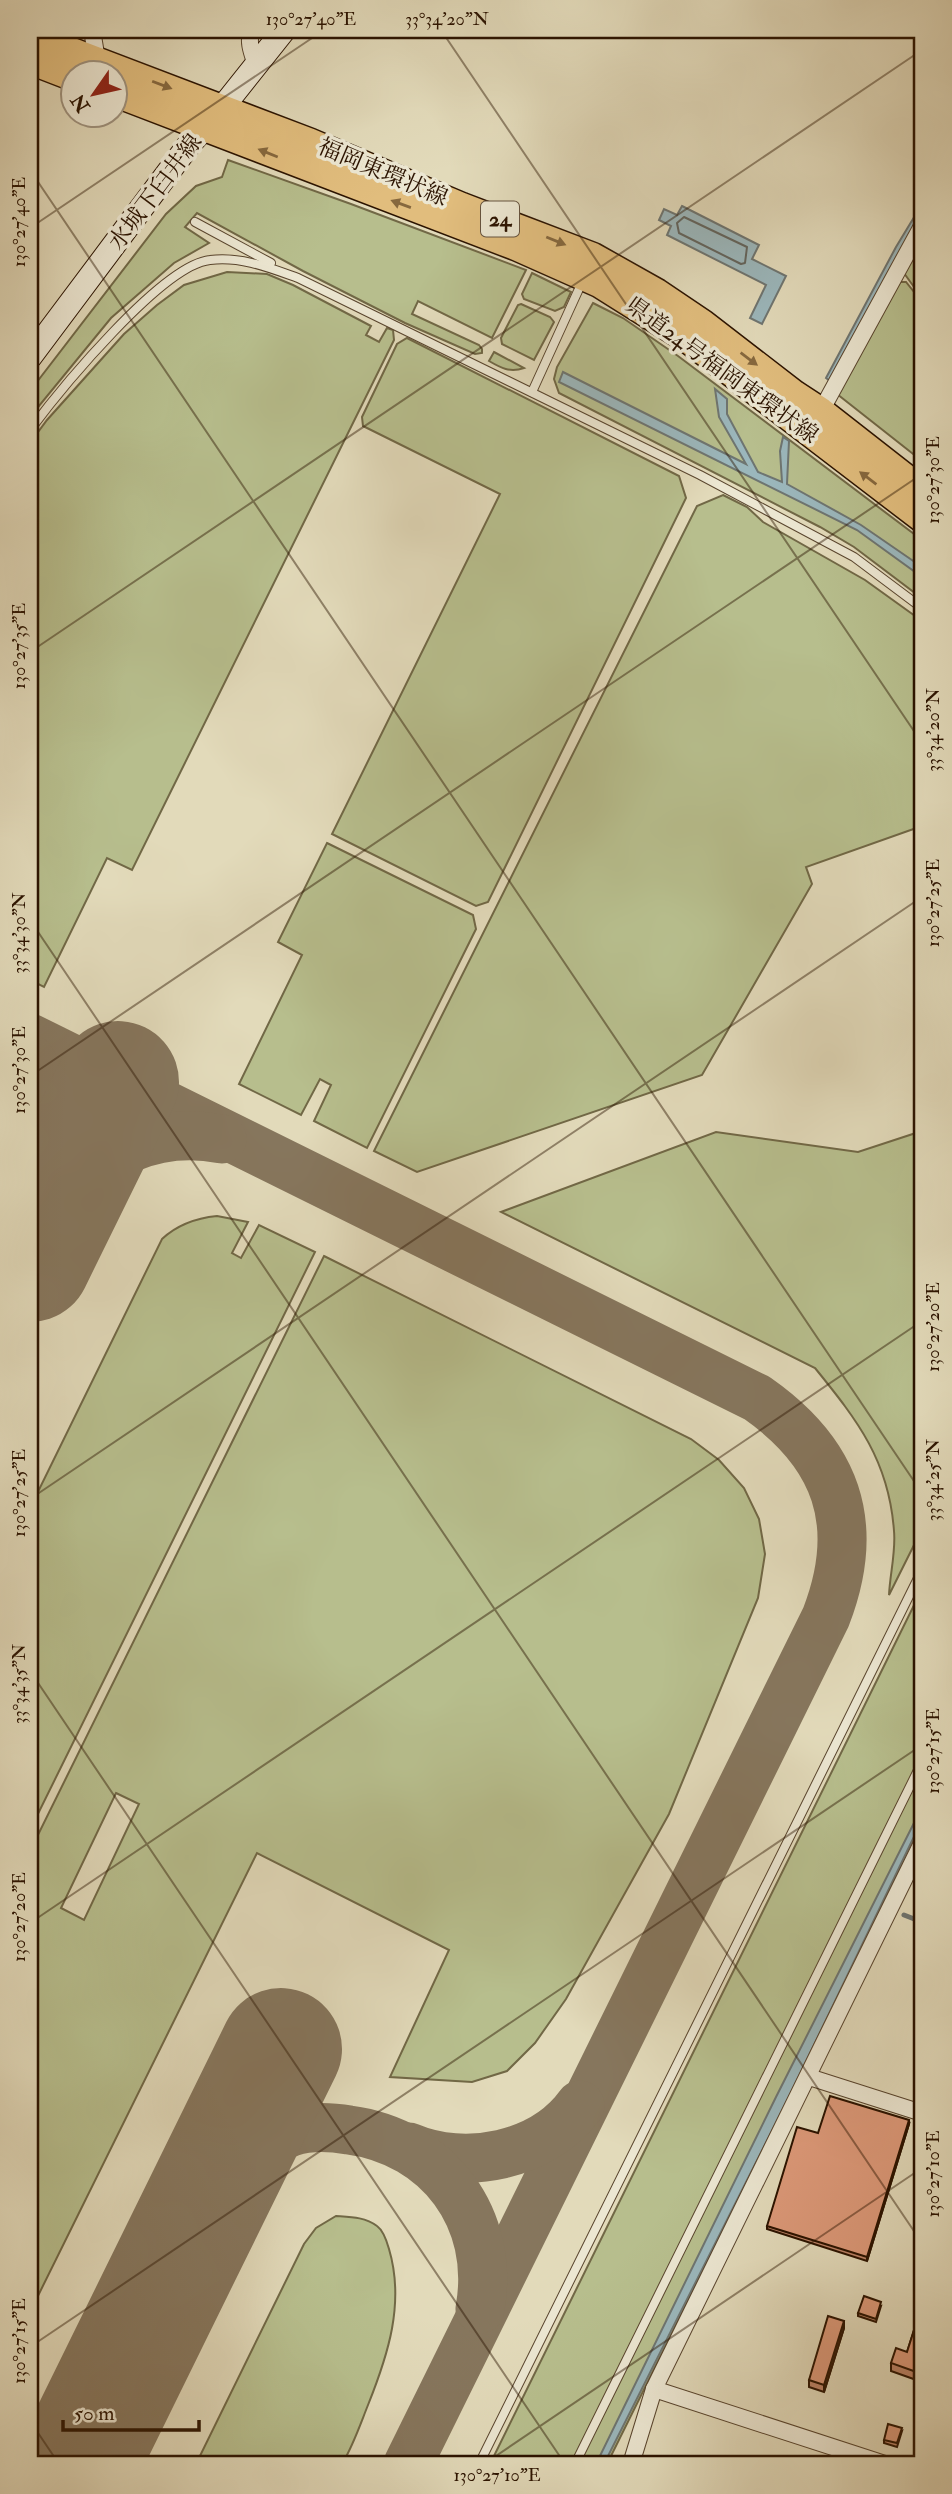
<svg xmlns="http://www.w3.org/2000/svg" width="952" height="2494" font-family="'IM FELL Double Pica','Noto Serif JP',serif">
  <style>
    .green { fill: #b7be8d; stroke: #716846; stroke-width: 2; fill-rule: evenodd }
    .water { fill: #9bb7bc; stroke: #6e7571; stroke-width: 2 }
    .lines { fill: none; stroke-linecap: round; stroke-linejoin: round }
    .shore { stroke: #63655e; stroke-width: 2 }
    .stream { stroke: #6e7571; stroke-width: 5 }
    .taxiway { stroke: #86765d; stroke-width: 49 }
    .runway { stroke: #86765d; stroke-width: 122 }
    .service-casing { stroke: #59452e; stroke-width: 10 }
    .minor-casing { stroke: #59452e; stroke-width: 18 }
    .secondary-casing { stroke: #2b1300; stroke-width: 25 }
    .primary-casing { stroke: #2b1300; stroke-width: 29 }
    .service { stroke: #ece7d2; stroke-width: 8 }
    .minor { stroke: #ece7d2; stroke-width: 16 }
    .secondary { stroke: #ece7d2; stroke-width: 23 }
    .primary { stroke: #e1bd7d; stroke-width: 26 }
    .wall { fill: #bd8468; stroke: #2b1300; stroke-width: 2 }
    .shaded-wall { fill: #9a6b55; stroke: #2b1300; stroke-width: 2 }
    .building { fill: #dc9979; stroke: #2b1300; stroke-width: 2 }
    .oneway { fill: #86683e }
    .ticks { fill: none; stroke: #2b1300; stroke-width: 2; stroke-opacity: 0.45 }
    .labels { text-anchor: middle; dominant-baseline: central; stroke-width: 7; stroke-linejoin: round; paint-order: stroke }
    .shield { fill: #ece7d2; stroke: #65533f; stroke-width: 2 }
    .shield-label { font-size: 21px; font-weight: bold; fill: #2b1300 }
    .street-label { font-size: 23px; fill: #2b1300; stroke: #ece7d2 }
    .neatline { fill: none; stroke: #2b1300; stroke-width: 2.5 }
    .ticks-label { font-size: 18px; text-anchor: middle; fill: #2b1300 }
  </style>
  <rect width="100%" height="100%" fill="#e2daba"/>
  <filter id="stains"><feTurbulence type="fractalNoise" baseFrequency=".00286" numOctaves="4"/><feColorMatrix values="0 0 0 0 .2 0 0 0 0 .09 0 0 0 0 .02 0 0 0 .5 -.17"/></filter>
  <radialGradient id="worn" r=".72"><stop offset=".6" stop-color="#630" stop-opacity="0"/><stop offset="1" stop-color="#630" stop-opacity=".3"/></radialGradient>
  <!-- green -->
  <g class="green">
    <path d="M228,160l123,44 175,66 -34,68 -74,-37 -6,13 67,31 3,4v4l-7,1 -70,-31 -102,-52 -106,-58 -12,14 24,16 -35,20 -63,55 -81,99v-26l136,-177 30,-28 26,-9z"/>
    <path d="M922,234v64l-21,-29z"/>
    <path d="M227,272l40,2 26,11 78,41 -5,9 13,7 8,-14 6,2 1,10 -262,530 -25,-12 -63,129 -14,-7v-537l17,-23 77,-86 33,-29 27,-20z"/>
    <path d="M532,273l39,19 -7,15 -9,4 -31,-12 -2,-5z"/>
    <path d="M895,282h11l16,20v159l-85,-67z"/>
    <path d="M593,303l30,15 55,38 244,184v55l-7,-2 -61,-46 -34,-20 -261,-134 -5,-14 3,-12z"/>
    <path d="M521,304l29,13 4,5 -20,38 -32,-16 -1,-6 17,-33z"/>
    <path d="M407,338l272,138 7,22 -198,404 -12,4 -144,-72 168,-340 -137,-68 -1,-9 35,-73z"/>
    <path d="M494,352l30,16c-14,5 -23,0 -35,-7z"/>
    <path d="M723,495l24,12 16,15 102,58 57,41v205l-116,41 6,17 -110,191 -285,97 -43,-21 323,-645z"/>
    <path d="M327,843l146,72 3,14 -109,219 -53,-27 17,-36 -11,-6 -19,36 -62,-31 63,-129 -24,-13z"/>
    <path d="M922,1131v398l-33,66c1,-21 7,-44 5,-64 -5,-70 -36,-110 -79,-163l-314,-156 215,-80 142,20z"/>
    <path d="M217,1216l31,6 -16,31 9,5 18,-33 56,27 -285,578v-322l132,-269c15,-14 35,-21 55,-23z"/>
    <path d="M324,1256l367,183 28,21 25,28 15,31 6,35 -7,44 -89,216 -103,185 -31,44 -28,28 -35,11 -82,-5 59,-127 -192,-97 -227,459v-461zM116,1793l23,11 -55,116 -23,-12z"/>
    <path d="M922,1589v231l-133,277 -182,367h-117z"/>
    <path d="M336,2216c15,1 29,1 41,10 7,5 10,16 12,23 16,54 -1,106 -21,156 -8,20 -15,41 -26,59h-146l108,-220 12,-16z"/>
  </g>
  <!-- water -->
  <g class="water">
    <path d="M922,204v12l-92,165 -4,-3 70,-131z"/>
    <path d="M682,206l77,39 -7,14 34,17 -24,48 -12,-6 16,-33 -99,-50 4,-9 -12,-6 5,-11 13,6z"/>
    <path d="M563,372l183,92 -27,-47 -4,-28 12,10v15l31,58 24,10 -2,-31 3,-14 6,4 -2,43 74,41 61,42v10l-65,-47 -298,-148z"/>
    <path d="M922,1807v13l-133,277 -185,367h-8l180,-367z"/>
  </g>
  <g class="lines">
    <!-- shore -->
    <path class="shore" d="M684,217l63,30 -2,16 -4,1 -62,-31 -2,-10z"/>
    <!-- stream -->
    <path class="stream" d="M904,1915l18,7"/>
    <!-- taxiway -->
    <g class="taxiway">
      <path d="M30,1038l727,360c80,56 105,126 69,219l-418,847"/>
      <path d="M30,1059c30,45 38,93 28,145"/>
      <path d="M58,1204c40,-51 99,-78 164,-65"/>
      <path d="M409,2147c56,24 134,9 171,-42"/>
      <path d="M208,2197c24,-28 48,-52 83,-65 18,-6 40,-5 58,-2 90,12 147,89 131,179"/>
    </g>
    <!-- runway -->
    <g class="runway">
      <path d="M30,1261l88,-179"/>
      <path d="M77,2464l204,-415"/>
    </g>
    <defs>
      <g id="service">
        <path d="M195,222l76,41"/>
        <path d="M532,392l51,-112"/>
        <path d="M30,430c30,-40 132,-165 180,-170 31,-4 60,8 88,18l402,197 154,82 68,51"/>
        <path d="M479,2464l443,-894"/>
        <path d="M575,2464l347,-702"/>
      </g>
      <g id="minor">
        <path d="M92,30l5,30"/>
        <path d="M252,30c-5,11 0,23 4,35"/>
        <path d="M821,411l101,-185"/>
        <path d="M809,2077l113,36"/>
        <path d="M654,2389l231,75"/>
        <path d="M631,2464l23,-75 268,-546"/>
      </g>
      <path id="secondary" d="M30,357l158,-211 34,-38 62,-78"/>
      <g id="primary">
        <path d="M30,35l281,107 151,64 131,50 64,36 46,31 92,71 26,17 101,79"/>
        <path d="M30,61l44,17"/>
        <path d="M116,94l402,154 81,36 89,56 234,179"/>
      </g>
    </defs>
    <!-- service casing -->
    <use href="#service" class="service-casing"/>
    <!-- minor casing -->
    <use href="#minor" class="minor-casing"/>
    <!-- secondary casing -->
    <use href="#secondary" class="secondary-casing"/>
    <!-- primary casing -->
    <use href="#primary" class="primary-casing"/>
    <!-- service -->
    <use href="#service" class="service"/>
    <!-- minor -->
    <use href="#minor" class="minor"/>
    <!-- secondary -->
    <use href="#secondary" class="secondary"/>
    <!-- primary -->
    <use href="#primary" class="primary"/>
  </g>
  <!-- wall -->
  <g class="wall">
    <path d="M909,2124l-42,137 -100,-32v-3z"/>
    <path d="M922,2305v77l-31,-11v-8l16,-11z"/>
    <path d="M881,2306l-5,16 -18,-6v-3z"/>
    <path d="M844,2328l-20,64 -15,-5v-7z"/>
    <path d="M902,2431l-5,16 -13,-4v-3z"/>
  </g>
  <!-- shaded-wall -->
  <g class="shaded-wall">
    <path d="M909,2120v4l-42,137v-4z"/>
    <path d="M844,2321v7l-20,64v-7z"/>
  </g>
  <!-- building -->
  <g class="building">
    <path d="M830,2096l79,24 -42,137 -100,-31 30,-99 21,6z"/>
    <path d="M864,2296l17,6 -5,17 -18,-6z"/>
    <path d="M922,2305v69l-31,-11 5,-15 11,4z"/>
    <path d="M828,2316l16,5 -20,64 -15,-5z"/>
    <path d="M888,2424l14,4 -5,15 -13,-3z"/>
    <path d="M834,2457l27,7h-29z"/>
  </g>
  <!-- one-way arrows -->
  <defs><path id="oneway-solid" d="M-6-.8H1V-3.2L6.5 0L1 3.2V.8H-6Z" transform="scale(1.75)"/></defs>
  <g class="oneway">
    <use href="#oneway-solid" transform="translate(162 85) rotate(21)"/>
    <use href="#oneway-solid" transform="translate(268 153) rotate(-158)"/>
    <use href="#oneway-solid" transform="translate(401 204) rotate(-160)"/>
    <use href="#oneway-solid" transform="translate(556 241) rotate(22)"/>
    <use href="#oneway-solid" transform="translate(749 359) rotate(37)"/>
    <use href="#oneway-solid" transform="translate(868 478) rotate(-143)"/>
  </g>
  <!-- ticks -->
  <path class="ticks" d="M441,30l481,713M30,170l892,1323M30,228l294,-198M30,652l892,-602M30,920l892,1323M30,1076l892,-602M30,1499l892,-602M30,1671l535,793M30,1923l892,-602M30,2347l892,-602M30,2421l29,43M484,2464l438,-296"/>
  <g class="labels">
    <!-- shield labels -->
    <rect class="shield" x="481" y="201.5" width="38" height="35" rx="5"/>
    <g class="shield-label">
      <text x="500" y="219">24</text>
    </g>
    <!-- street labels -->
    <g class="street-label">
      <text transform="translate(383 172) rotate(23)">福岡東環状線</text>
      <text transform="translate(155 192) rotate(-53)">水城下臼井線</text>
      <text transform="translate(722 370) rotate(36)">県道24号福岡東環状線</text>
    </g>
  </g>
  <!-- margin -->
  <rect width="952" height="2494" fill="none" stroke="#e2daba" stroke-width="77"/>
  <!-- north arrow -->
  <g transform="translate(94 94) rotate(236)"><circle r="33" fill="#ece7d2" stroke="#9f927e" stroke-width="2"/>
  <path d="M0-5L12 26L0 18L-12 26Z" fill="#8f2418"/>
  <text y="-10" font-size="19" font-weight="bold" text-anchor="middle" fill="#2b1300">N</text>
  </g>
  <!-- scale -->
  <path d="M63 2420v10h136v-10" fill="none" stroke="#2b1300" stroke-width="3.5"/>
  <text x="74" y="2420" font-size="21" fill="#2b1300" stroke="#ece7d2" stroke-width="5" paint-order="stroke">50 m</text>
  <rect x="38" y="38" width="876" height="2418" class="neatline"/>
  <g class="ticks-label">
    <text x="311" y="25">130°27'40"E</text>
    <text x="447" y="25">33°34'20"N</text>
    <text transform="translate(19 222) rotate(-90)" y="6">130°27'40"E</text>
    <text transform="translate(933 480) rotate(-90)" y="6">130°27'30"E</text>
    <text transform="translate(19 646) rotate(-90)" y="6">130°27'35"E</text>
    <text transform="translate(933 730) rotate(-90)" y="6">33°34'20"N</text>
    <text transform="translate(933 903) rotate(-90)" y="6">130°27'25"E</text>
    <text transform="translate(19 933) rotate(-90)" y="6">33°34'30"N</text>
    <text transform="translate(19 1070) rotate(-90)" y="6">130°27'30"E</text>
    <text transform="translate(933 1327) rotate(-90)" y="6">130°27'20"E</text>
    <text transform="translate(933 1480) rotate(-90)" y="6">33°34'25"N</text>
    <text transform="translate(19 1493) rotate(-90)" y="6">130°27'25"E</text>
    <text transform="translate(19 1684) rotate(-90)" y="6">33°34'35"N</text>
    <text transform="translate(933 1751) rotate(-90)" y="6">130°27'15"E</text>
    <text transform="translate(19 1917) rotate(-90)" y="6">130°27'20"E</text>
    <text transform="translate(933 2174) rotate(-90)" y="6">130°27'10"E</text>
    <text transform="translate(19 2341) rotate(-90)" y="6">130°27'15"E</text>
    <text x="497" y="2481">130°27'10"E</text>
  </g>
  <rect width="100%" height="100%" filter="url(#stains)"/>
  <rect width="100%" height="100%" fill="url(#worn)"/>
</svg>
